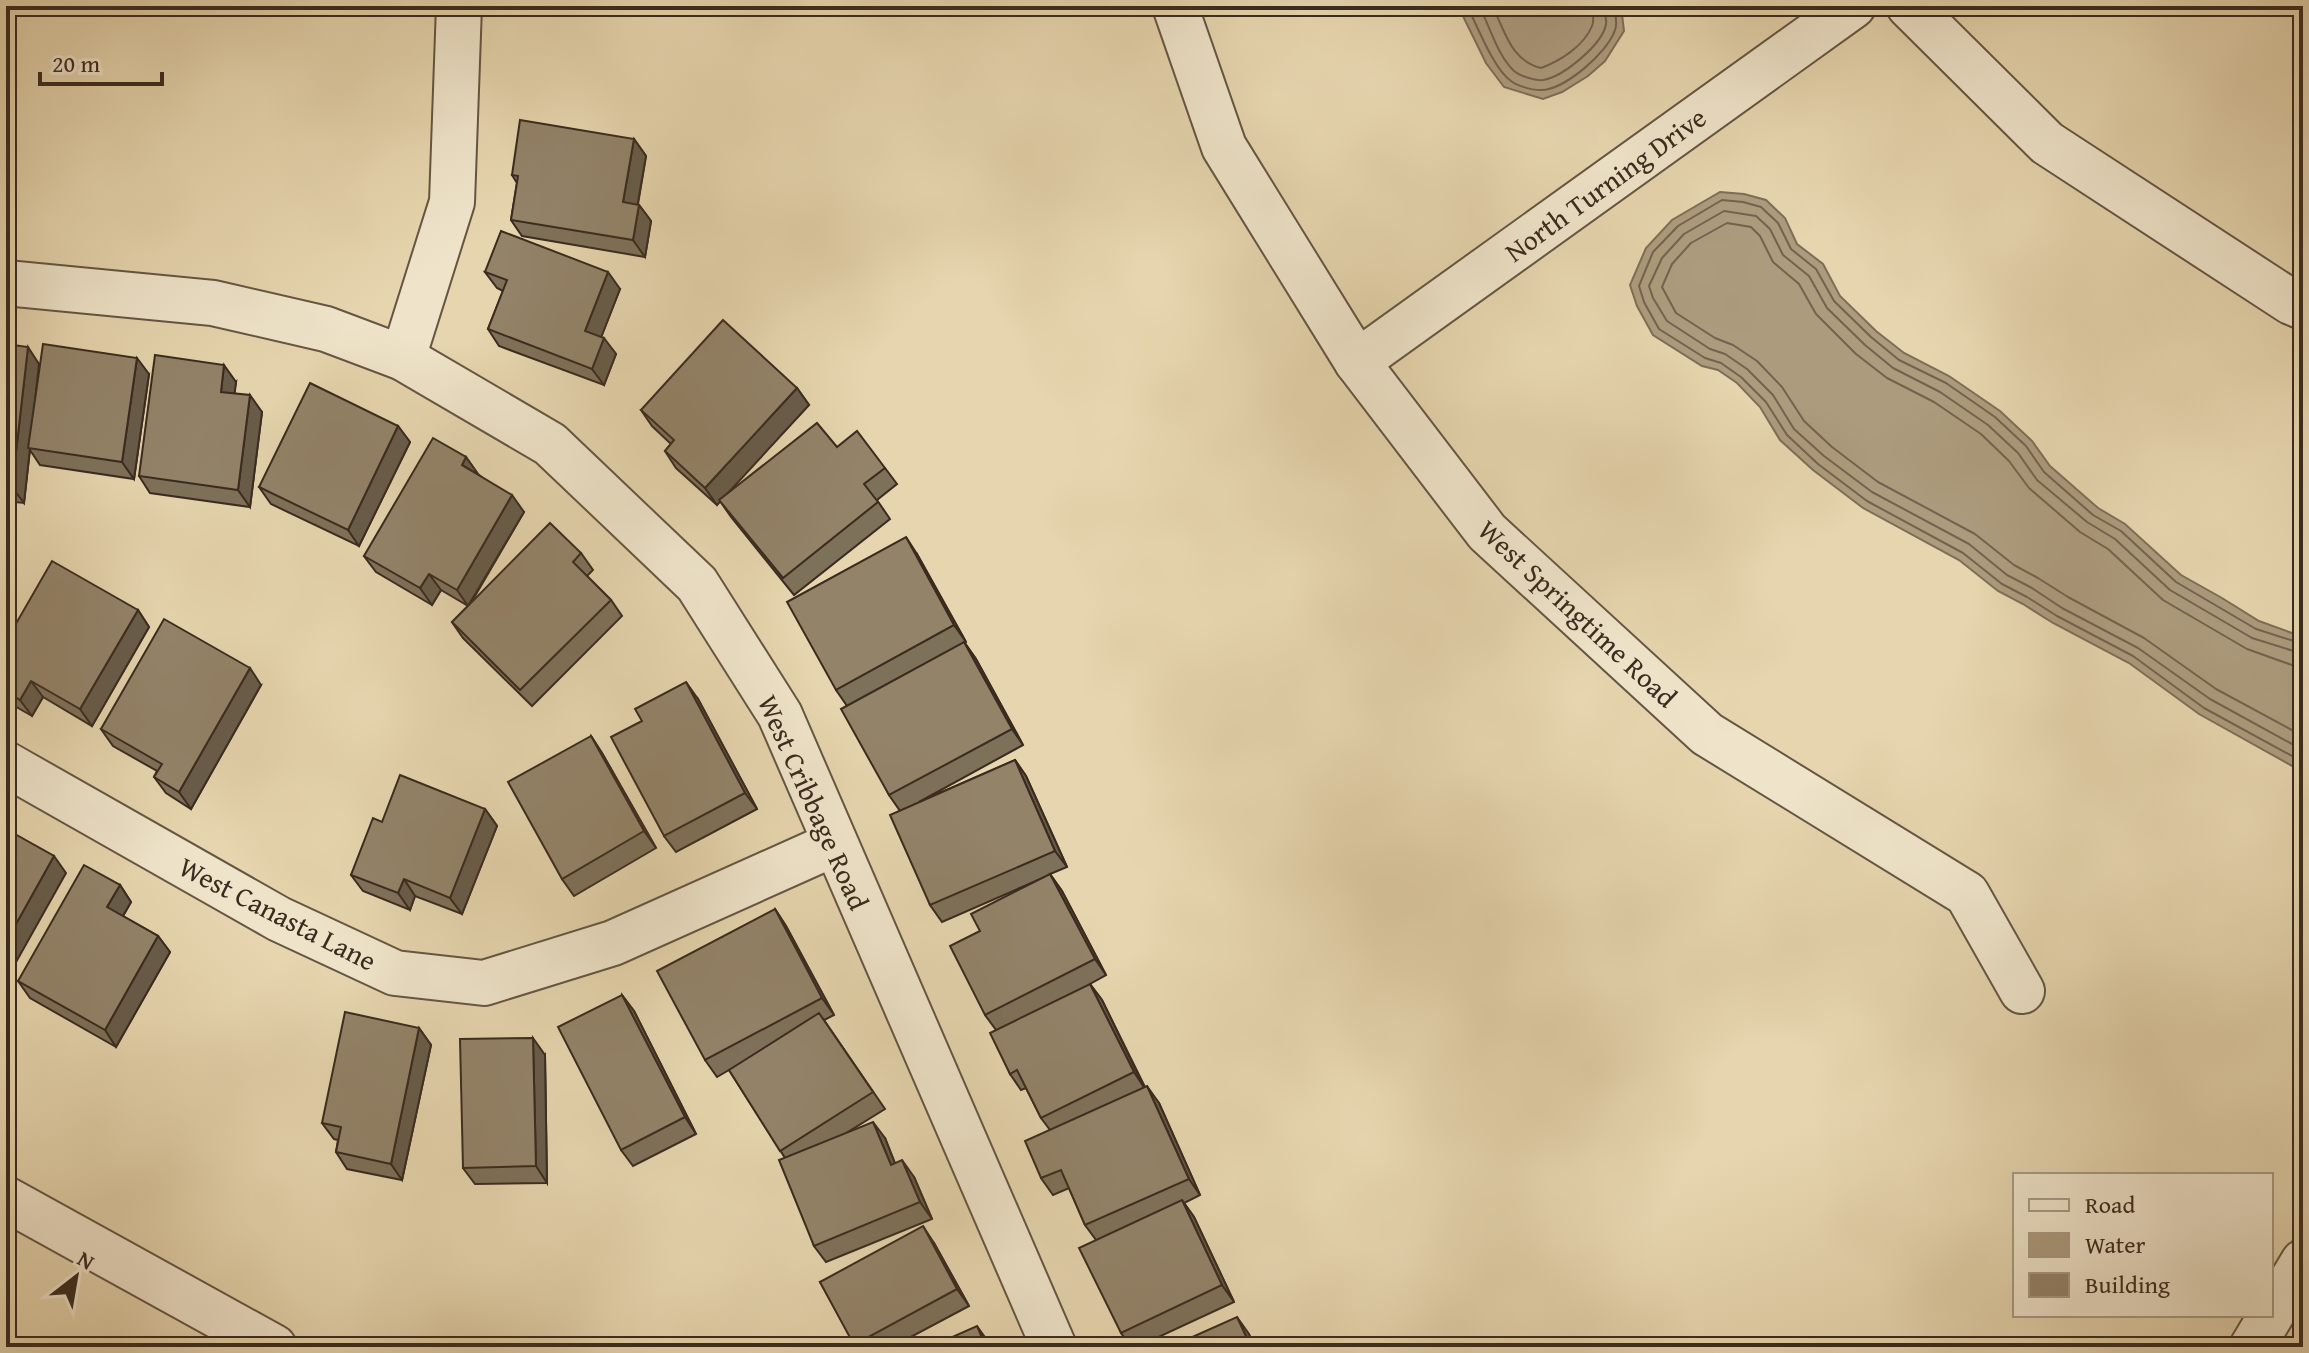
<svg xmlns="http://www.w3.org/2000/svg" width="2309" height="1353" font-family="'Gentium Book Plus',serif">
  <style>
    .water { fill: #ac9b7d; stroke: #7e6e57; stroke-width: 2 }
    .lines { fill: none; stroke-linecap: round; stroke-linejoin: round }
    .shore { stroke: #73634e; stroke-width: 2 }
    .minor-casing { stroke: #655643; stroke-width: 48 }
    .minor { stroke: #efe4ca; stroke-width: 44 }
    .wall { fill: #7e715a; stroke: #3a2b1f; stroke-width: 2 }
    .shaded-wall { fill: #675c4a; stroke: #3a2b1f; stroke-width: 2 }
    .building { fill: #938369; stroke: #3a2b1f; stroke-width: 2 }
    .labels { text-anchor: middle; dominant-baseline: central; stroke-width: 6; stroke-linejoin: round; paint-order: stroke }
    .street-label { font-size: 28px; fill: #3a2b1f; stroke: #efe4ca }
  </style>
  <rect width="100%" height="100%" fill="#e6d5ae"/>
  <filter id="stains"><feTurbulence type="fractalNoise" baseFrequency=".0025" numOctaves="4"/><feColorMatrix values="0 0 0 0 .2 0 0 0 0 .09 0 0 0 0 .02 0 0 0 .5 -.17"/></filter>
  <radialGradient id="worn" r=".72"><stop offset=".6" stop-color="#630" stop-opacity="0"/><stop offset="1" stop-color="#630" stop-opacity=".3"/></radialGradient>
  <!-- water -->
  <g class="water">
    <path d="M1458,6h163l3,25 -19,30 -17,15 -26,16 -19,7 -39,-12 -18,-24z"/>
    <path d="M1720,192l24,2 22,6 19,18 12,26 26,20 17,32 36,35 28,22 45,23 51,35 32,30 18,25 48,42 27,16 56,51 41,23 37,23 44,16v135l-104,-58 -70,-51 -76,-40 -30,-19 -25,-13 -39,-31 -96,-52 -50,-38 -33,-30 -20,-33 -23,-24 -19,-13 -16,-4 -49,-31 -16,-29 -7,-21 16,-37 26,-28z"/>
  </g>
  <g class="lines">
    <!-- shore -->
    <g class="shore">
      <path d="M1467,6c10,19 27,64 44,75 6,5 21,9 29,9 24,1 68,-38 75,-60 3,-7 0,-17 -1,-24"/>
      <path d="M1479,6c11,20 18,49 35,65 6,5 21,10 29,9 20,-3 60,-36 63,-56 1,-5 -2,-12 -2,-18"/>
      <path d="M1492,6c14,26 18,54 49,62 19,-7 43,-22 51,-42 3,-6 0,-13 0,-20"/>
      <path d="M2303,644l-47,-15 -80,-47 -55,-51 -28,-16 -49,-43 -18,-26 -31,-29 -49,-34 -47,-23 -28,-23 -37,-36 -18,-32 -25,-20 -13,-26 -17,-16 -18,-5 -21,-2 -44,26 -25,26 -14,34 5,16 15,27 46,29 16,5 20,14 25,25 21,33 31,29 49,37 96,52 39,31 25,13 30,19 76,40 71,52 99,54"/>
      <path d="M2303,654l-51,-16 -82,-48 -55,-51 -28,-17 -50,-42 -19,-27 -30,-28 -48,-33 -47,-24 -28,-23 -38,-37 -18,-32 -26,-21 -13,-26 -14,-13 -32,-5 -40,23 -22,24 -13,28 4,12 14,23 43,28 15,5 22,15 26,26 21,34 30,27 48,36 97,52 38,31 25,13 30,20 76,40 72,51 93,51"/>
      <path d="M2303,666l-11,-1 -45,-16 -84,-49 -55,-51 -28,-17 -51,-44 -20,-27 -28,-27 -47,-32 -47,-24 -31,-24 -40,-40 -17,-30 -26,-22 -13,-26 -9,-9 -24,-4 -36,20 -19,21 -10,23 14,26 39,25 18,7 24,16 25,26 22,34 28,26 46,35 97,52 39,31 24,13 30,19 76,41 72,51 87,47"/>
    </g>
    <defs>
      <g id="minor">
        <path d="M1175,6l49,141 133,215 130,170 220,202 260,160 55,97"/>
        <path d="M1909,6l138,137 244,159 12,5"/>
        <path d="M6,283l207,20 113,26 77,29 147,86 147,140 83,131 274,632"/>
        <path d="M403,358l49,-156 7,-196"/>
        <path d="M1357,362l496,-356"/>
        <path d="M6,764l273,155 116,54 89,10 129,-40 221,-99"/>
        <path d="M6,1199l268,148"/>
        <path d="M2252,1347l51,-85"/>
      </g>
    </defs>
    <!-- minor casing -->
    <use href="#minor" class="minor-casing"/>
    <!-- minor -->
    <use href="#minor" class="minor"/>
  </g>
  <!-- wall -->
  <g class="wall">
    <path d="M634,139l12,17 -8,48 1,1 12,16 -6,36 -123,-21 -11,-16 6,-37 -5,-8z"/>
    <path d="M485,272l135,17 -19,48 15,17 -12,31 -105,-39 -11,-17 15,-38 -6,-3z"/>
    <path d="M6,344l33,20 -4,37 114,-27 -15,105 -94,-14 -10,-15 -6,53 -18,-2z"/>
    <path d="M236,382l-2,11 28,19 -12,95 -100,-14 -11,-17z"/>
    <path d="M797,388l12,17 -84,90 112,-48 48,21 12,16 -20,16 13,19 -96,76 -63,-78 -11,-16 -3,4 -41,-37 -11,-17 6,-7 -19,-18 -11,-16z"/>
    <path d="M398,426l12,16 -51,104 -88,-42 -12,-17z"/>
    <path d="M466,457l12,17 46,38 -53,91 110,-50 12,17 -6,6 24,24 11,16 -90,90 -69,-68 -11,-16 16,-16 -27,-16 -9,15 -56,-33 -12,-16z"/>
    <path d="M917,554l49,88 -1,1 11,16 47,86 -104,57 96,-42 11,16 41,91 -17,7 12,17 44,84 -16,9 12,16 43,87 14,16 41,92 -16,8 10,14 40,85 -97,45h-6l-10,-14 -25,-93 -11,-15 -16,-37 -16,7 -12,-17 9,-48 -9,-12 -15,-30 -5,2 -11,-16 -14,-44 -11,-15 -5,-84 65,-54 -103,45 -12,-17 -30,-94 -11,-16 -42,-89 -11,-16z"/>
    <path d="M138,610l11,17 -57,99 -49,-29 -11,19 -26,-15v-60z"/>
    <path d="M261,685l-70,124 -25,-16 -12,-16 3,-6 -44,-25 -12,-17z"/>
    <path d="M698,699l59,110 -81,43 -12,-16z"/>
    <path d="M591,736l11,17 54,95 -82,48 -12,-17z"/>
    <path d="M485,809l12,17 -35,88 -47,-18 -5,14 -47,-19 -12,-16 31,-53z"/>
    <path d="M120,885l11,17 -8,14 35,20 12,16 -54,95 -86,-49 -12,-17z"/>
    <path d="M775,909l11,17 48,89 -10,5 61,89 -37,23 37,6 10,25 19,14 18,42 -106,43 -12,-16 -29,-88 -56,-88 -12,7 -12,-17z"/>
    <path d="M622,995l12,16 62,123 -63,32 -12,-16z"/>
    <path d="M419,1028l12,17 -29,135 -55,-11 -11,-17 2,-12 -4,-1 -12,-16z"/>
    <path d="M545,1055l2,128 -72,1 -12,-16z"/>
    <path d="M934,1243l35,63 -77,41h-36l-36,-65z"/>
  </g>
  <!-- shaded-wall -->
  <g class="shaded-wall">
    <path d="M634,139l12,17 -11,63 -12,-17z"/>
    <path d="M639,205l12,16 -6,36 -12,-17z"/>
    <path d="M608,272l12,17 -23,59 -12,-17z"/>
    <path d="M604,338l12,16 -12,31 -12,-16z"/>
    <path d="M28,347l11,17 -15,139 -12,-16z"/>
    <path d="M137,358l12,16 -15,105 -12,-17z"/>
    <path d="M224,365l12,17 -3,26 -12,-16z"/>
    <path d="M797,388l12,17 -92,100 -12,-17z"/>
    <path d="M250,395l12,17 -12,95 -12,-17z"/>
    <path d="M398,426l12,16 -51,104 -11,-16z"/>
    <path d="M466,457l12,17 -16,-9z"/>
    <path d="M512,495l12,17 -56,94 -11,-16z"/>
    <path d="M906,537l11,17 49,88 -12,-17z"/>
    <path d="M429,574l12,16 -9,15 -12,-17z"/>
    <path d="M138,610l11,17 -57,99 -12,-17z"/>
    <path d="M964,642l12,17 47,86 -11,-16z"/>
    <path d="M250,668l11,17 -70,124 -12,-17z"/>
    <path d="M31,681l12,16 -11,19 -12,-16z"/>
    <path d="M686,682l12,17 59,110 -12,-16z"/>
    <path d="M591,736l11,17 54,95 -12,-17z"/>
    <path d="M1015,760l11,16 41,91 -12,-16z"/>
    <path d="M485,809l12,17 -35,88 -12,-16z"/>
    <path d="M54,856l12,17 -60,107v-38z"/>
    <path d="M1050,874l12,17 44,84 -11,-16z"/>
    <path d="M404,879l11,17 -5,14 -12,-17z"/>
    <path d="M120,885l11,17 -12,21 -12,-16z"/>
    <path d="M775,909l11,17 48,89 -12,-17z"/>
    <path d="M158,936l12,16 -54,95 -11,-17z"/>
    <path d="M1090,984l12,16 43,89 -11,-17z"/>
    <path d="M622,995l12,16 62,123 -11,-17z"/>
    <path d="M419,1028l12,17 -29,135 -11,-16z"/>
    <path d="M533,1038l12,17 2,128 -11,-17z"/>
    <path d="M1147,1086l12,17 41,92 -11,-16z"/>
    <path d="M873,1122l12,16 17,44 -11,-17z"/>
    <path d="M902,1160l12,17 18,42 -12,-17z"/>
    <path d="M1182,1200l12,17 40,85 -12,-17z"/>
    <path d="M923,1226l11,17 35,63 -12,-17z"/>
    <path d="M1237,1317l12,17 6,13h-4z"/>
    <path d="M977,1326l12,17 1,4h-4z"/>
  </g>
  <!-- building -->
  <g class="building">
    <path d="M520,120l114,19 -11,63 16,3 -6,35 -122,-20 7,-44 -6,-1z"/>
    <path d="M501,231l107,41 -23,59 19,7 -12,31 -104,-40 19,-49 -22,-8z"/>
    <path d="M723,320l74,68 -92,100 -40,-37 9,-11 -33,-30z"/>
    <path d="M6,344l22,3 -16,140 -6,-1z"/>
    <path d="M43,344l94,14 -15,104 -94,-14z"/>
    <path d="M155,355l69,10 -3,27 29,3 -12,95 -99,-14z"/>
    <path d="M310,383l88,43 -50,104 -89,-43z"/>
    <path d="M817,423l20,24 20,-16 28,37 -21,16 14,18 -95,76 -64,-78z"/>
    <path d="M433,438l33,19 -4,8 50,30 -55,95 -28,-16 -9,14 -56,-32z"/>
    <path d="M550,523l31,30 -8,9 38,38 -91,90 -68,-68z"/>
    <path d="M906,537l48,88 -118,65 -49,-88z"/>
    <path d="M52,561l86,49 -58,99 -49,-28 -11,19 -14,-9v-50z"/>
    <path d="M164,619l86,49 -71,124 -25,-15 8,-13 -61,-35z"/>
    <path d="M964,642l48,87 -123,66 -48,-86z"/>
    <path d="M686,682l59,111 -81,43 -53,-99 31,-16 -7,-12z"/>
    <path d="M591,736l53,95 -82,48 -54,-97z"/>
    <path d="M1015,760l40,91 -125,54 -40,-90z"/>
    <path d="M400,775l85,34 -35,89 -46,-19 -6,14 -47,-18 22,-57 9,4z"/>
    <path d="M6,829l48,27 -48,86z"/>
    <path d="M84,865l36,20 -13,22 51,29 -53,94 -87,-49z"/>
    <path d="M1050,874l45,85 -110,56 -35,-69 30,-15 -9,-17z"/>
    <path d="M775,909l47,89 -117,62 -48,-89z"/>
    <path d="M1090,984l44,88 -93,46 -24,-48 -7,4 -20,-41z"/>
    <path d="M622,995l63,122 -64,33 -63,-123z"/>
    <path d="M345,1012l74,16 -28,136 -55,-12 5,-25 -19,-4z"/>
    <path d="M819,1013l54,79 -93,59 -51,-81z"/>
    <path d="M533,1038l3,128 -73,2 -3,-129z"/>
    <path d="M1147,1086l42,93 -104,46 -24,-55 -20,8 -16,-37z"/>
    <path d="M873,1122l18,43 11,-5 18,42 -106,44 -35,-86z"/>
    <path d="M1182,1200l40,85 -101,48 -42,-85z"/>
    <path d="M923,1226l34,63 -103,56 -34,-63z"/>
    <path d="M1237,1317l14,30h-81z"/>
    <path d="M977,1326l9,21h-56z"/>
  </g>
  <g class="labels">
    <!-- street labels -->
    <g class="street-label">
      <text transform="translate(1605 184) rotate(-36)">North Turning Drive</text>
      <text transform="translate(1578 613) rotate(43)">West Springtime Road</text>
      <text transform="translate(814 802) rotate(66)">West Cribbage Road</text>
      <text transform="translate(278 913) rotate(27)">West Canasta Lane</text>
    </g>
  </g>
  <!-- margin -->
  <rect width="2309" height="1353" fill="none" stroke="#e6d5ae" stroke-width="32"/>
  <rect x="8" y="8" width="2293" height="1337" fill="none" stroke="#3a2b1f" stroke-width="4"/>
  <rect x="16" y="16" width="2277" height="1321" fill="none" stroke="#3a2b1f" stroke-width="2"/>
  <!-- legend -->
  <rect x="2013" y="1173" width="260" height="144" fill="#efe4ca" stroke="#a79a86" stroke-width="2"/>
  <rect x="2029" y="1199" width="40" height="12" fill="#efe4ca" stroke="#a79a86" stroke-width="2"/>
  <text x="2085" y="1213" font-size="24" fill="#3a2b1f">Road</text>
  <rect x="2029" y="1233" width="40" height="24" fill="#ac9b7d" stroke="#a79a86" stroke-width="2"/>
  <text x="2085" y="1253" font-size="24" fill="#3a2b1f">Water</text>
  <rect x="2029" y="1273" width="40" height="24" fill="#938369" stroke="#a79a86" stroke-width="2"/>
  <text x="2085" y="1293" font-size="24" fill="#3a2b1f">Building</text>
  <!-- north arrow -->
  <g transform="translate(76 1277) rotate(31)" stroke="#efe4ca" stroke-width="6" paint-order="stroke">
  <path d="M0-6L14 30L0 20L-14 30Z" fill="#3a2b1f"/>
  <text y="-12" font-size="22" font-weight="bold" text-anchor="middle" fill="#3a2b1f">N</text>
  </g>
  <!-- scale -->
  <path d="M40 72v12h122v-12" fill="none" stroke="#3a2b1f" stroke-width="4"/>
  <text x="52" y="72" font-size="24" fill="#3a2b1f" stroke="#efe4ca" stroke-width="6" paint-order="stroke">20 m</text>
  <rect width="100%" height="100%" filter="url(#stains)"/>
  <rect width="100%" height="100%" fill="url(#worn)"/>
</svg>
